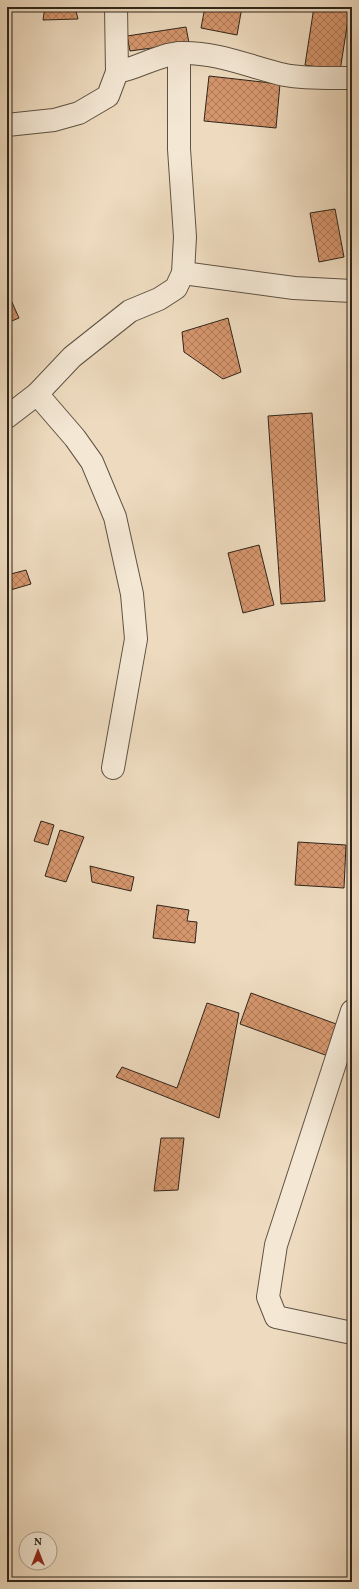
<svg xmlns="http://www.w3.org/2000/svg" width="359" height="1589" font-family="Vollkorn,serif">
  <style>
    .building { fill: url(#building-cross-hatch); stroke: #2f251a }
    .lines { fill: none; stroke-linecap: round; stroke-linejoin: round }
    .minor-casing { stroke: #5f5243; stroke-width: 24 }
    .minor { stroke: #f4e8d5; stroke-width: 22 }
  </style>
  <defs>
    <pattern id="building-cross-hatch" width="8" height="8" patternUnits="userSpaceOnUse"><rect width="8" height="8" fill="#d6966d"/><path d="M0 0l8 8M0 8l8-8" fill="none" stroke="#ae7a59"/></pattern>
  </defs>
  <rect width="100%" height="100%" fill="#eedbbf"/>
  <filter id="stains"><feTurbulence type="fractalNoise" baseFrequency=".005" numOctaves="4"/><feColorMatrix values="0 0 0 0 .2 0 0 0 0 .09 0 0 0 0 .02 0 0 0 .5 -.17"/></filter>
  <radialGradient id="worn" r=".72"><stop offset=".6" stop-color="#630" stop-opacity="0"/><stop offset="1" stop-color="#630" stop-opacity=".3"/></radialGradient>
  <!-- building -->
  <g class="building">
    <path d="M45,7h30l3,12 -35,1z"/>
    <path d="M205,7h37l-5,28 -36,-7z"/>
    <path d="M314,7h36l-10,64 -35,-6z"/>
    <path d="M186,27l3,16 -59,8 -3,-15z"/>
    <path d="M209,76l71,8 -4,44 -72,-7z"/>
    <path d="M335,209l9,48 -25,5 -9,-49z"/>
    <path d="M11,300l8,18 -12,5v-21z"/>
    <path d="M228,318l13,54 -18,7 -39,-27 -2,-20z"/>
    <path d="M312,413l13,188 -44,3 -13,-188z"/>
    <path d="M259,545l15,60 -31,8 -15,-60z"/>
    <path d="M26,570l5,14 -24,7v-16z"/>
    <path d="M41,821l13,4 -6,20 -14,-4z"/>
    <path d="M60,830l24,7 -18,45 -21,-6z"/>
    <path d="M298,842l48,3 -2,43 -49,-3z"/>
    <path d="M90,866l44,11 -3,14 -39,-9z"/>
    <path d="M157,905l32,5 -2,11 10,1 -2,21 -42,-5z"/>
    <path d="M251,993l88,32 -11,31 -88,-32z"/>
    <path d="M207,1003l32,10 -20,105 -103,-41 6,-10 55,21z"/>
    <path d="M161,1138h23l-6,52 -24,1z"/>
  </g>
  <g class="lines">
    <defs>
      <g id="minor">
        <path d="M117,72c22,-4 42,-18 64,-19 37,-1 69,14 104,22 22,4 45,3 67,3"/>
        <path d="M7,125l47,-5 25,-7 29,-17 9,-24 -1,-65"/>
        <path d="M183,273l111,15 58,3"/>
        <path d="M37,394l38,44 17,24 23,55 17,77 4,45 -23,129"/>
        <path d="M7,417l30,-23 35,-37 58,-46 29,-12 17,-11 7,-15 2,-36 -6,-88v-96"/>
        <path d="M352,1011l-76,234 -8,52 8,20 76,16"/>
      </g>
    </defs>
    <!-- minor casing -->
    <use href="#minor" class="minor-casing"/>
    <!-- minor -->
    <use href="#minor" class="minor"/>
  </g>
  <!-- margin -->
  <rect width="359" height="1589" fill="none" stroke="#eedbbf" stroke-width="24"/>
  <rect x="8" y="8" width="343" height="1573" fill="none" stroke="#2f251a" stroke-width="2"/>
  <rect x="12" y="12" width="335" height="1565" fill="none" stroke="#2f251a"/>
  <!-- north arrow -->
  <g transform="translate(38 1551)"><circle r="19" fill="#f4e8d5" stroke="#a59a8a"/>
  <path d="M0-3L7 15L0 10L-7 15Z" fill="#8f2418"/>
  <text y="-6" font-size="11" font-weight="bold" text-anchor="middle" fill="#2f251a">N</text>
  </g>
  <rect width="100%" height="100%" filter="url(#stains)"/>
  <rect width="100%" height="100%" fill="url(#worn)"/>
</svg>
